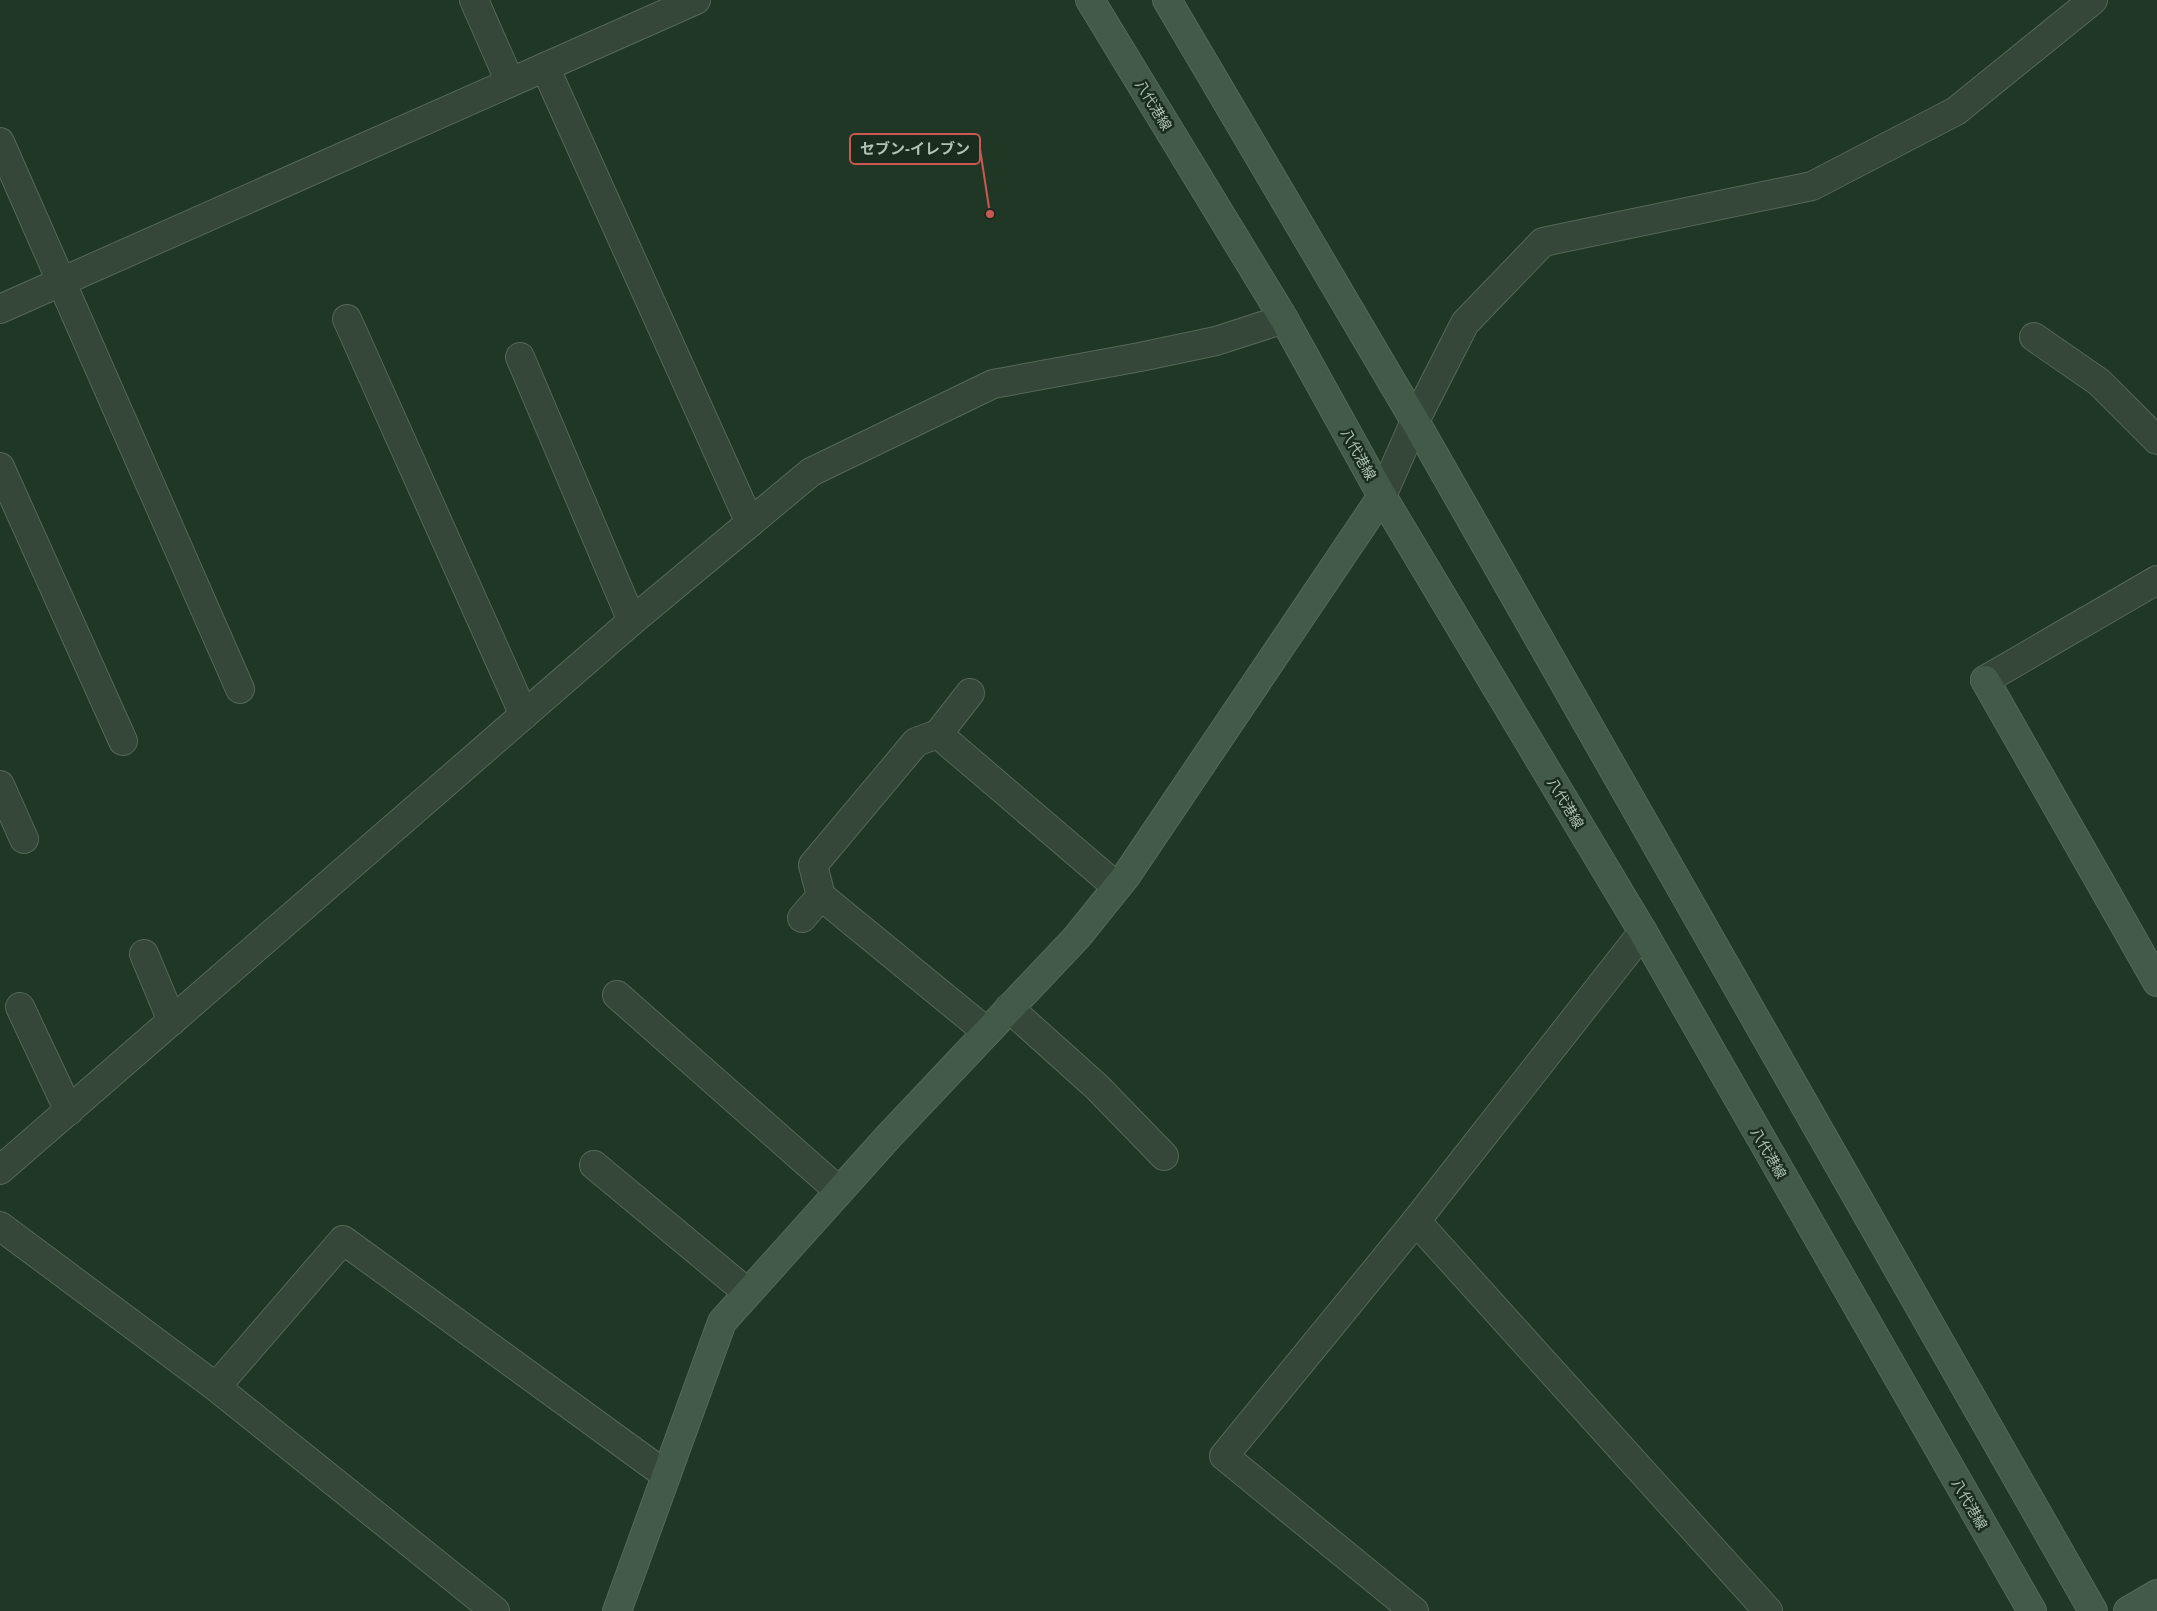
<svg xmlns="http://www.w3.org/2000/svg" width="2157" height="1611" font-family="'Noto Sans','Noto Sans JP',sans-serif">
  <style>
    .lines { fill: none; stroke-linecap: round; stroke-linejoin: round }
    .street-casing { stroke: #556858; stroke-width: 30 }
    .secondary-casing { stroke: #556858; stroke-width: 30 }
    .street { stroke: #354738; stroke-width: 28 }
    .secondary { stroke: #435a48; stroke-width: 28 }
    .labels { text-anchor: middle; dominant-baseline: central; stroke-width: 5; stroke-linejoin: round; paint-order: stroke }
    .street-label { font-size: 14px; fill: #afc4b3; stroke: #1a2c1d }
    .leader { fill: none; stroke: #ca5752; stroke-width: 2 }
    .callout-dot { fill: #ca5752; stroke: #1a2c1d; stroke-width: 2 }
    .callout { fill: #1a2c1d; stroke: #ca5752; stroke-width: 2 }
    .callout-label { font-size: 15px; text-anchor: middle; font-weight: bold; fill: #afc4b3 }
  </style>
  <rect width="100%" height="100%" fill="#213725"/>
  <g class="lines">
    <defs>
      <g id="street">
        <path d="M474,0l36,82"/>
        <path d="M545,67l205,456"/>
        <path d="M0,142l240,547"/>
        <path d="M0,309l696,-309"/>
        <path d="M347,319l177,396"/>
        <path d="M2034,337l65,45 58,58"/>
        <path d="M520,357l112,264"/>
        <path d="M0,467l123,274"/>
        <path d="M1382,496l33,-75 50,-98 78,-81 269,-56 144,-75 137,-111"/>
        <path d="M1985,680l172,-100"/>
        <path d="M938,734l32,-41"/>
        <path d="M0,785l24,54"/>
        <path d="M821,896l166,136"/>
        <path d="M802,918l19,-22 -8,-31 103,-123 22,-8 179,153"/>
        <path d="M144,954l28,67"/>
        <path d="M617,995l222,196"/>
        <path d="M20,1007l49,104"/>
        <path d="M1009,1008l88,79 67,69"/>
        <path d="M594,1165l154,128"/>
        <path d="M0,1170l632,-549 179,-149 182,-88 147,-27 76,-16 68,-22"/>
        <path d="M1416,1221l352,390"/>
        <path d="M0,1226l216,161"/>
        <path d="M495,1611l-279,-224 127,-147 323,235"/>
        <path d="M1414,1611l-190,-155 192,-235 227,-289"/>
      </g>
      <g id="secondary">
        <path d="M1090,0l194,319 98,177 261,436 389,679"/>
        <path d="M1167,0l248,421 678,1190"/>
        <path d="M1985,680l172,302"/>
        <path d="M617,1611l105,-289 167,-186 188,-199 49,-61 256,-380"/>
        <path d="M2128,1611l29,-17"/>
      </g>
    </defs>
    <!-- street casing -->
    <use href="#street" class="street-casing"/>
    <!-- secondary casing -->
    <use href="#secondary" class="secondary-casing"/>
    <!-- street -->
    <use href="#street" class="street"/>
    <!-- secondary -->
    <use href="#secondary" class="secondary"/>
  </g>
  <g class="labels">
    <!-- street labels -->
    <g class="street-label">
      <text transform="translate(1154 105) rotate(59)">八代港線</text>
      <text transform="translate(1359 454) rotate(61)">八代港線</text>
      <text transform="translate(1566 803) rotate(59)">八代港線</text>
      <text transform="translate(1769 1153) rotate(60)">八代港線</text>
      <text transform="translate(1970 1504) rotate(60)">八代港線</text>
    </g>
  </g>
  <!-- callouts -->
  <path class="leader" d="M990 214L980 149"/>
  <circle class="callout-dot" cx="990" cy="214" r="5"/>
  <rect class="callout" x="850" y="134" width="130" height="30" rx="5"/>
  <g class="callout-label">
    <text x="915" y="154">セブン-イレブン</text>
  </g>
</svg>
